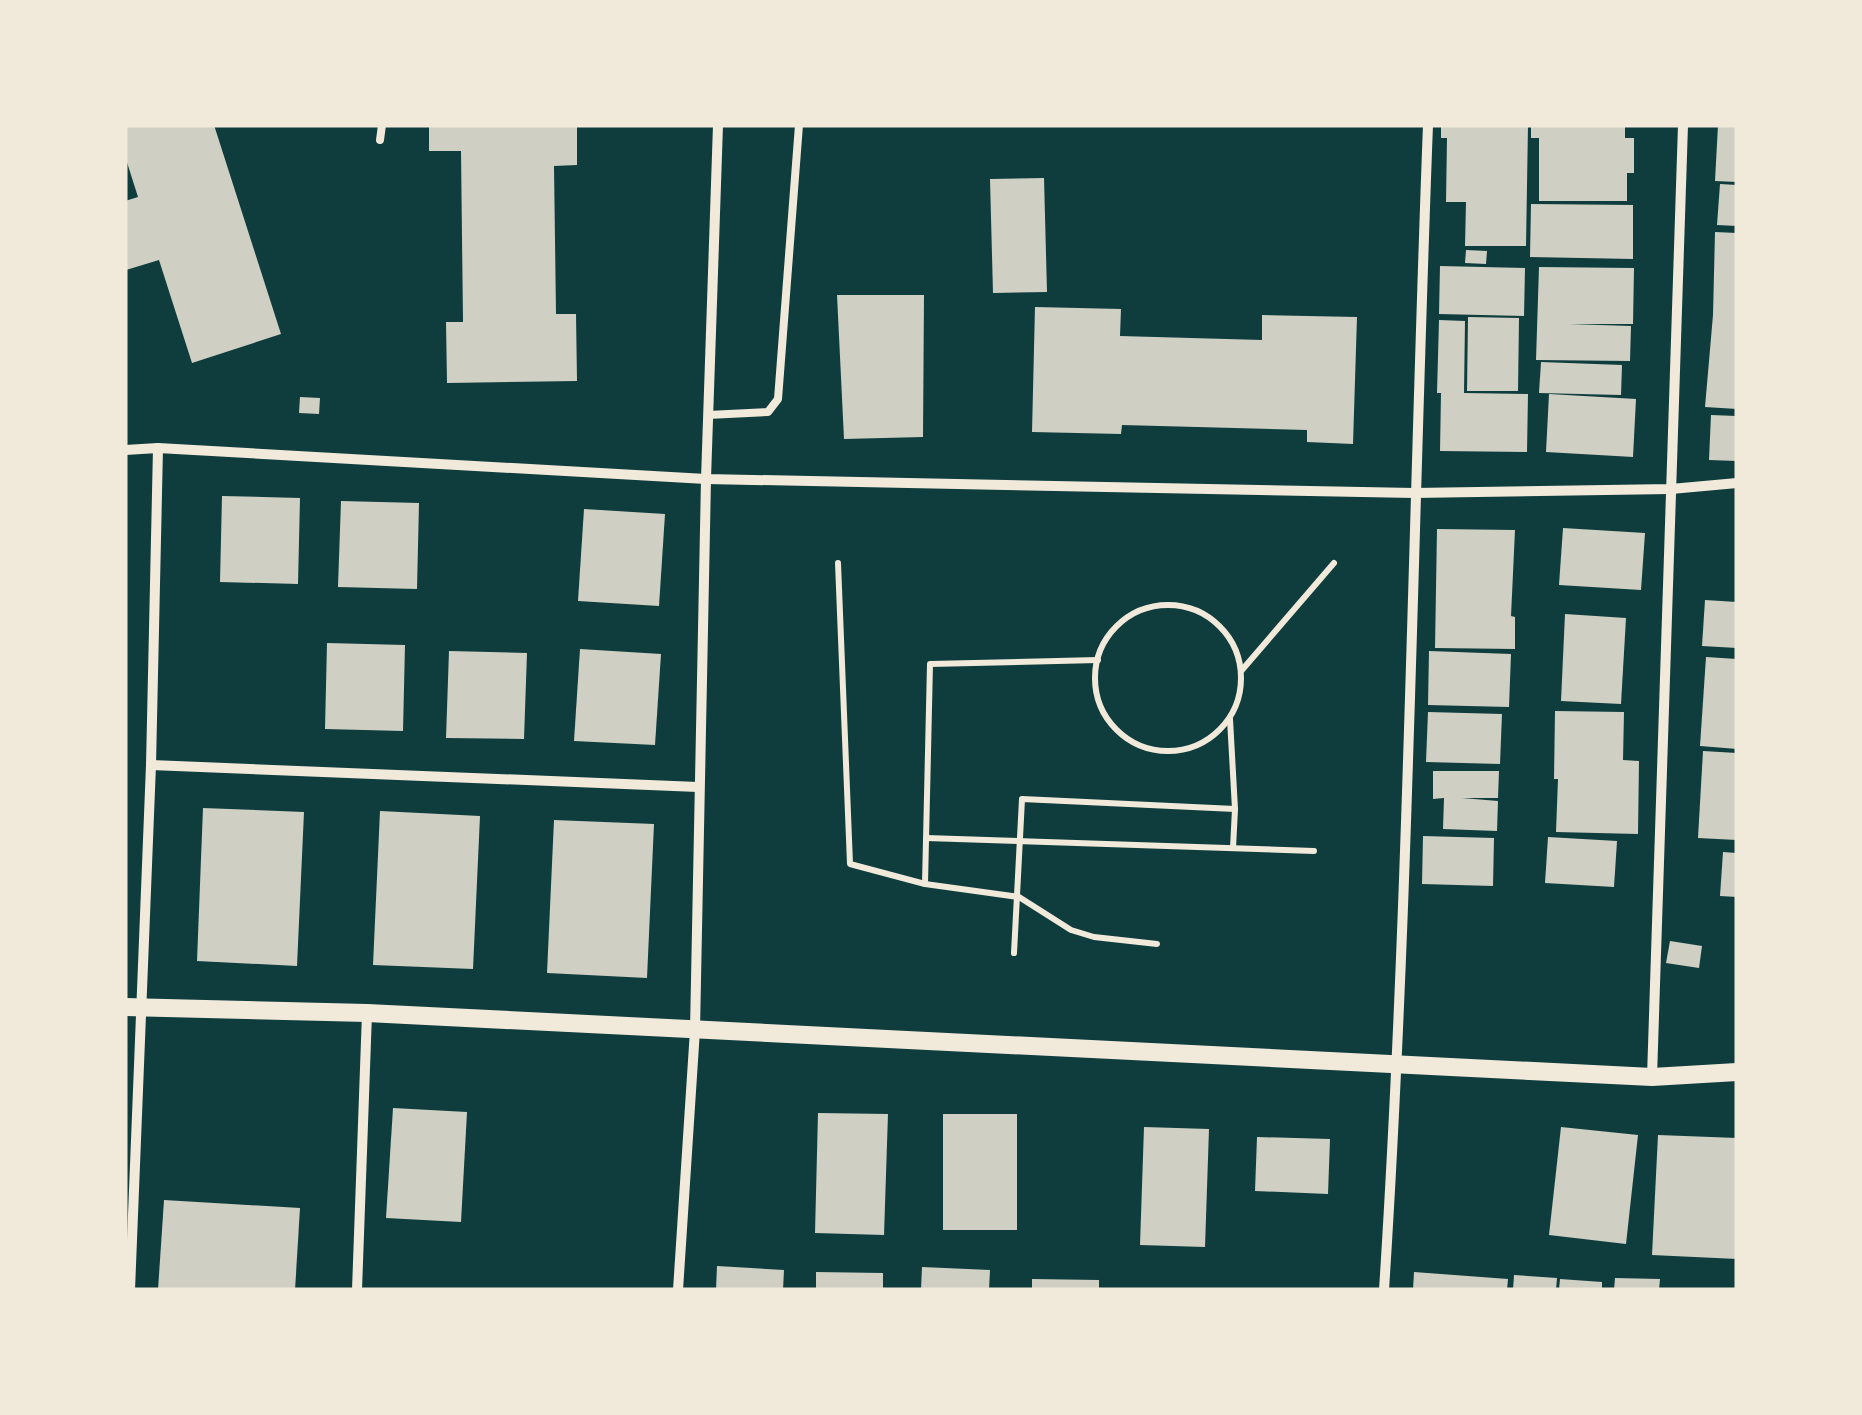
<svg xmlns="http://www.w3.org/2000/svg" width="1862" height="1415" font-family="'Crimson Pro',serif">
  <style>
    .building { fill: #cfcfc3 }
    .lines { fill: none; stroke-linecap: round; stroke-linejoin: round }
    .path { stroke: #f1e9da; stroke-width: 6 }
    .service { stroke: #f1e9da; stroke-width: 8 }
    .minor { stroke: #f1e9da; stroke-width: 10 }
    .tertiary { stroke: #f1e9da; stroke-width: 18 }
  </style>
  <rect width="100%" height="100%" fill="#0f3d3e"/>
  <!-- building -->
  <g class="building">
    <path d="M125,125h89l67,209 -89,29 -33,-103 -33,10 -1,-4v-65l13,-4 -13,-41z"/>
    <path d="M429,125h148v40l-23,1 2,148h20l1,67 -130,2 -1,-61h17l-2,-171h-32z"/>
    <path d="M1441,125h87l-2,121h-61l1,-44h-20l1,-64h-6z"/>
    <path d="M1531,125h94v13h9v35h-7v28h-88v-63h-8z"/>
    <path d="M1718,125h19v57l-22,-1z"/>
    <path d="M1044,178l3,114 -54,1 -3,-114z"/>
    <path d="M1720,184l17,1v41l-20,-1z"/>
    <path d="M1531,204l102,1v54l-103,-2z"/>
    <path d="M1715,232l22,1v176l-32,-2 8,-92z"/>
    <path d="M1466,250l21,1 -1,13 -21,-1z"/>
    <path d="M1440,266l85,2 -1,48 -85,-2z"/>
    <path d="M1539,267l95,1 -1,56h-64l62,2 -1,35 -94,-1z"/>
    <path d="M837,295h87l-1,142 -79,2z"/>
    <path d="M1035,307l86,2 -1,27 142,4v-25l95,2 -4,127 -46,-2v-12l-185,-5 -1,9 -89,-2z"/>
    <path d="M1468,317l51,1 -1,73h-51z"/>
    <path d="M1439,320l26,1 -1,72 64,1 -1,58 -87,-1 1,-58h-4z"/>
    <path d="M1541,362l81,3 -1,30 -82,-2z"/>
    <path d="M1549,394l87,5 -3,58 -87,-5z"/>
    <path d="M300,397l20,1 -1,16 -20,-1z"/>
    <path d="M1711,415l26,1v45l-28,-1z"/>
    <path d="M222,496l78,2 -2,86 -78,-2z"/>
    <path d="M341,501l78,2 -2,86 -79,-2z"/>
    <path d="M584,509l81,5 -6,92 -81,-5z"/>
    <path d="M1563,528l82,5 -4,57 -82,-5z"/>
    <path d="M1437,529l78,1 -4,86 4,1v32l-80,-1z"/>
    <path d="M1705,600l32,2v46l-35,-2z"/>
    <path d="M1565,614l61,4 -5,86 -60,-3z"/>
    <path d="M327,643l78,2 -2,86 -78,-2z"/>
    <path d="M580,649l81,5 -6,91 -81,-4z"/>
    <path d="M449,651l78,2 -3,86 -78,-1z"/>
    <path d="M1429,651l82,3 -2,53 -81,-2z"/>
    <path d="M1706,657l31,2v90l-37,-3z"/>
    <path d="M1555,711l69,1 -1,48 16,1 -1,73 -82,-2 2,-53h-4z"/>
    <path d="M1428,712l74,2 -2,50 -74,-2z"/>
    <path d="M1703,751l34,2v87l-39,-2z"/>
    <path d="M1433,771h66l-1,27h-36l36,3 -1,30 -54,-2 1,-31 -11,1z"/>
    <path d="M203,808l101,4 -7,154 -100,-5z"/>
    <path d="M380,811l100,5 -7,153 -100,-4z"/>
    <path d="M554,820l100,4 -7,154 -100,-5z"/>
    <path d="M1423,836l71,2 -1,48 -71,-2z"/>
    <path d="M1548,837l69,4 -3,46 -69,-4z"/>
    <path d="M1723,852l14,1v44l-17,-1z"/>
    <path d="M1670,941l32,5 -3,22 -33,-5z"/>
    <path d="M393,1108l74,4 -6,110 -75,-4z"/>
    <path d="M818,1113l70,1 -4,121 -69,-2z"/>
    <rect x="943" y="1114" width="74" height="116"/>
    <path d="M1144,1127l65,2 -4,118 -65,-2z"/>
    <path d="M1561,1127l77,8 -12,109 -77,-9z"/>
    <path d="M1658,1135l79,3v121l-85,-4z"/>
    <path d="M1257,1137l73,2 -2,55 -73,-3z"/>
    <path d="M164,1200l136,8 -5,82h-137z"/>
    <path d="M717,1266l67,4 -1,20h-67z"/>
    <path d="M922,1267l68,3 -1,20h-68z"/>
    <path d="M816,1272l67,1v17h-67z"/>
    <path d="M1414,1272l94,7 -1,11h-94z"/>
    <path d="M1514,1275l43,3 -1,12h-43z"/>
    <path d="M1615,1278l45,1 -1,11h-45z"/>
    <path d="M1032,1279l67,1v10h-67z"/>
    <path d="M1560,1279l42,3v8h-43z"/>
  </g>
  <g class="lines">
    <!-- path -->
    <g class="path">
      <path d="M838,563l12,301 75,20 94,13 52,33 23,7 63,7"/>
      <circle cx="1168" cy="678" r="73"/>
      <path d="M1242,670l92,-107"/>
      <path d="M1230,719l5,90 -2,39"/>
      <path d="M926,838l388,13"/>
      <path d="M925,884l5,-220 168,-4"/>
      <path d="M1014,953l8,-154 213,10"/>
    </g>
    <!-- service -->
    <g class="service">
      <path d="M380,140l2,-15"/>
      <path d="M708,415l60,-3 10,-13 21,-274"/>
    </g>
    <!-- minor -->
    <g class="minor">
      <path d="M125,450l33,-2 548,31 708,14 257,-4 66,-6"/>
      <path d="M151,765l547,22"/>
      <path d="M1652,1077l31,-952"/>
      <path d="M130,1290l21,-525 7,-317"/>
      <path d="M357,1290l10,-277"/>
      <path d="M678,1290l17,-260 11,-551 12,-354"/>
      <path d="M1384,1290c25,-388 29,-777 44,-1165"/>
    </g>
    <!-- tertiary -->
    <path class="tertiary" d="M125,1007l242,6 1285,64 85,-5"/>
  </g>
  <!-- border -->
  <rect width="1862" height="1415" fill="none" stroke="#f1e9da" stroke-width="255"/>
</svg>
